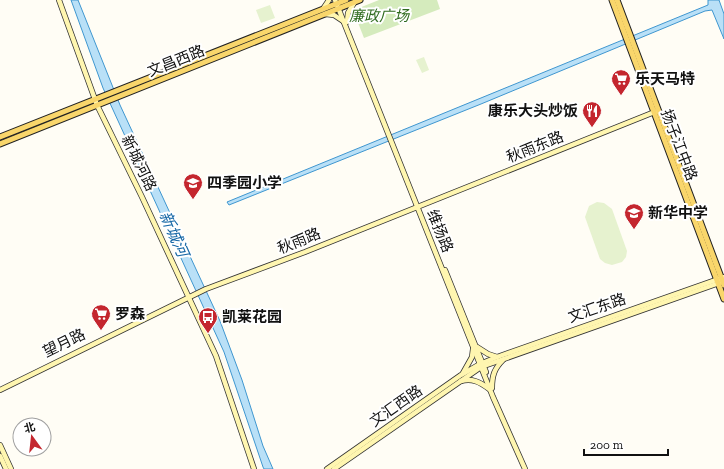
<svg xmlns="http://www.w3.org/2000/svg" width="724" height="469" font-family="'Zilla Slab','Noto Sans SC',serif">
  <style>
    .green { fill: #d5ebbd }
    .pitch { fill: #e6f2cf }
    .water { fill: #b9e0f7; stroke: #3f96cf }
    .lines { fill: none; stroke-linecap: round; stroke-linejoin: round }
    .secondary-casing { stroke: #333; stroke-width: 6 }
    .primary-casing { stroke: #222; stroke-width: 7 }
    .secondary { stroke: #fff6b0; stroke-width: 4.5 }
    .primary { stroke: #f9d66b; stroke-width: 5 }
    .labels { text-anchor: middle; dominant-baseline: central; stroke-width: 4; stroke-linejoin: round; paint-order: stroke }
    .park-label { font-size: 15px; font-style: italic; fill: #2f6b1f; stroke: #fff }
    .street-label { font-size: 15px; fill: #111; stroke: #fff }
    .poi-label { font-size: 15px; font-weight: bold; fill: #111; stroke: #fff; text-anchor: start }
    .water-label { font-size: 16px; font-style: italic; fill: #1768a6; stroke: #fff }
  </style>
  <rect width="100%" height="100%" fill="#fffdf5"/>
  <!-- green -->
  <path class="green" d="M379,0h58l3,9 -76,29 -9,-23 4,-7z"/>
  <!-- pitch -->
  <g class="pitch">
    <path d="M270,5l5,13 -14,5 -5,-13z"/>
    <path d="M424,57l5,13 -7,3 -6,-13z"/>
    <path d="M597,202l7,1 8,6 15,42 -1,6 -4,5 -10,3 -7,-2 -5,-4 -15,-42 4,-11z"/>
  </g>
  <!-- water -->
  <g class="water">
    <path d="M71,0h7l42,105 100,216 22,59 21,66 10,23h-9l-1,-2 -39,-115 -121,-264z"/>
    <path d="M708,0h11l5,14v25l-12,-29 -7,1 -224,93 -252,101 -2,-3 481,-197z"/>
  </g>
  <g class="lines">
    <defs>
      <g id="secondary">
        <path d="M59,0l38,105 45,92 74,159 38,113"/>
        <path d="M335,0l158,397 32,72"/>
        <path d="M323,9l6,-9"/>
        <path d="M325,14l9,1 9,6"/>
        <path d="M347,22l1,-9 6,-10"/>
        <path d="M445,270l41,102"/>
        <path d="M477,347l11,7 9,3"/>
        <path d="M463,373l9,-16 1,-8"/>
        <path d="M461,381c11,-3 19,1 28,8"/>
        <path d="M492,388c0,-12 2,-19 11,-28"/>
        <path d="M0,390l206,-101 99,-37 352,-141"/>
        <path d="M0,445l11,24"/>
        <path d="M0,456l6,13"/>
        <path d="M327,469l134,-94 19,-11 17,-7 227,-80"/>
        <path d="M334,469l147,-102 241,-85"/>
      </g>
      <g id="primary">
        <path d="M612,0l112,299"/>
        <path d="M617,0l107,285"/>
        <path d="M0,137l346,-137"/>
        <path d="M0,144l360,-144"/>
      </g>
    </defs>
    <!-- secondary casing -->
    <use href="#secondary" class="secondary-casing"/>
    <!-- primary casing -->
    <use href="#primary" class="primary-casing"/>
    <!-- secondary -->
    <use href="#secondary" class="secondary"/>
    <!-- primary -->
    <use href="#primary" class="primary"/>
  </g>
  <!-- icons -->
  <defs>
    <symbol id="supermarket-pin" viewBox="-11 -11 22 30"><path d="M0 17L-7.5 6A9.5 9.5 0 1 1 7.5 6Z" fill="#c4262e" stroke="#fff"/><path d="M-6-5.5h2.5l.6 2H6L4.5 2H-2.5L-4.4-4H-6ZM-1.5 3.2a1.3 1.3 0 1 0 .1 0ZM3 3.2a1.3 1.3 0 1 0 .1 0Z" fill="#fff"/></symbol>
    <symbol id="restaurant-pin" viewBox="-11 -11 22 30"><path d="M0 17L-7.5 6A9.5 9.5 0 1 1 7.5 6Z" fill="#c4262e" stroke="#fff"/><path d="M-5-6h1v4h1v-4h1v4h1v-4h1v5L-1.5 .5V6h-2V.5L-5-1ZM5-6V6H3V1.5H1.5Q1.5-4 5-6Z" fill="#fff"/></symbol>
    <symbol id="school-pin" viewBox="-11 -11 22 30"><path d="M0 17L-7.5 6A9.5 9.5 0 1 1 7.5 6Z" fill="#c4262e" stroke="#fff"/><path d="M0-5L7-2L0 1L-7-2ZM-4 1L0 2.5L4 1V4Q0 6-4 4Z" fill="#fff"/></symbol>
    <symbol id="bus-pin" viewBox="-11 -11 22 30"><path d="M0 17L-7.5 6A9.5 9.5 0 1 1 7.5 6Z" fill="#c4262e" stroke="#fff"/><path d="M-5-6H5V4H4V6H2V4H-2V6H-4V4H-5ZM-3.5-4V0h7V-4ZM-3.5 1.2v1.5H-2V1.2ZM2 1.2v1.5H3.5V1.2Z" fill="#fff"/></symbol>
  </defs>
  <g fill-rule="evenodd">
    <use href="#supermarket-pin" x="610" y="68" width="22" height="30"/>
    <use href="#restaurant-pin" x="581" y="100" width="22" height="30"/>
    <use href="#school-pin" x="182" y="172" width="22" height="30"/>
    <use href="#school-pin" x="623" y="202" width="22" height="30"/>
    <use href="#supermarket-pin" x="90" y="303" width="22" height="30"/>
    <use href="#bus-pin" x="197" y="306" width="22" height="30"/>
  </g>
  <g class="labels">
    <!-- park labels -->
    <g class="park-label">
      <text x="379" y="16">廉政广场</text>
    </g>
    <!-- street labels -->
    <g class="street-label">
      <text transform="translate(176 61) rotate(-22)">文昌西路</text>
      <text transform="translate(679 145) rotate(69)">扬子江中路</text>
      <text transform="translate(535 147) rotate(-22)">秋雨东路</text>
      <text transform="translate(139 163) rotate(64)">新城河路</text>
      <text transform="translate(440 231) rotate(68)">维扬路</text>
      <text transform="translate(299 241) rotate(-22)">秋雨路</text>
      <text transform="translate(597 308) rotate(-19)">文汇东路</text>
      <text transform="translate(64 343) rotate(-26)">望月路</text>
      <text transform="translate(396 406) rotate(-35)">文汇西路</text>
    </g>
    <!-- poi labels -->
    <g class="poi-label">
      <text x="635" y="79">乐天马特</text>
      <text x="578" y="111" text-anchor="end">康乐大头炒饭</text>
      <text x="207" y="183">四季园小学</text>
      <text x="648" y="213">新华中学</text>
      <text x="115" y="314">罗森</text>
      <text x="222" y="317">凯莱花园</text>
    </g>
    <!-- water labels -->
    <g class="water-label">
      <text transform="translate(174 234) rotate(66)">新城河</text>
    </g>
  </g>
  <!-- north arrow -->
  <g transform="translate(32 437) rotate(345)"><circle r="19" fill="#ffffff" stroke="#a0a0a0"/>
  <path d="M0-3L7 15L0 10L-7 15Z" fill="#c4262e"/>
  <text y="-6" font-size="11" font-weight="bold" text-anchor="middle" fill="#111111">北</text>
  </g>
  <!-- scale -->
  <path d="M584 449v6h84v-6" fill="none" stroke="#111111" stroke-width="2"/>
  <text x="590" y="449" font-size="12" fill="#111111" stroke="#ffffff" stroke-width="3" paint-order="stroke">200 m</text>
</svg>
